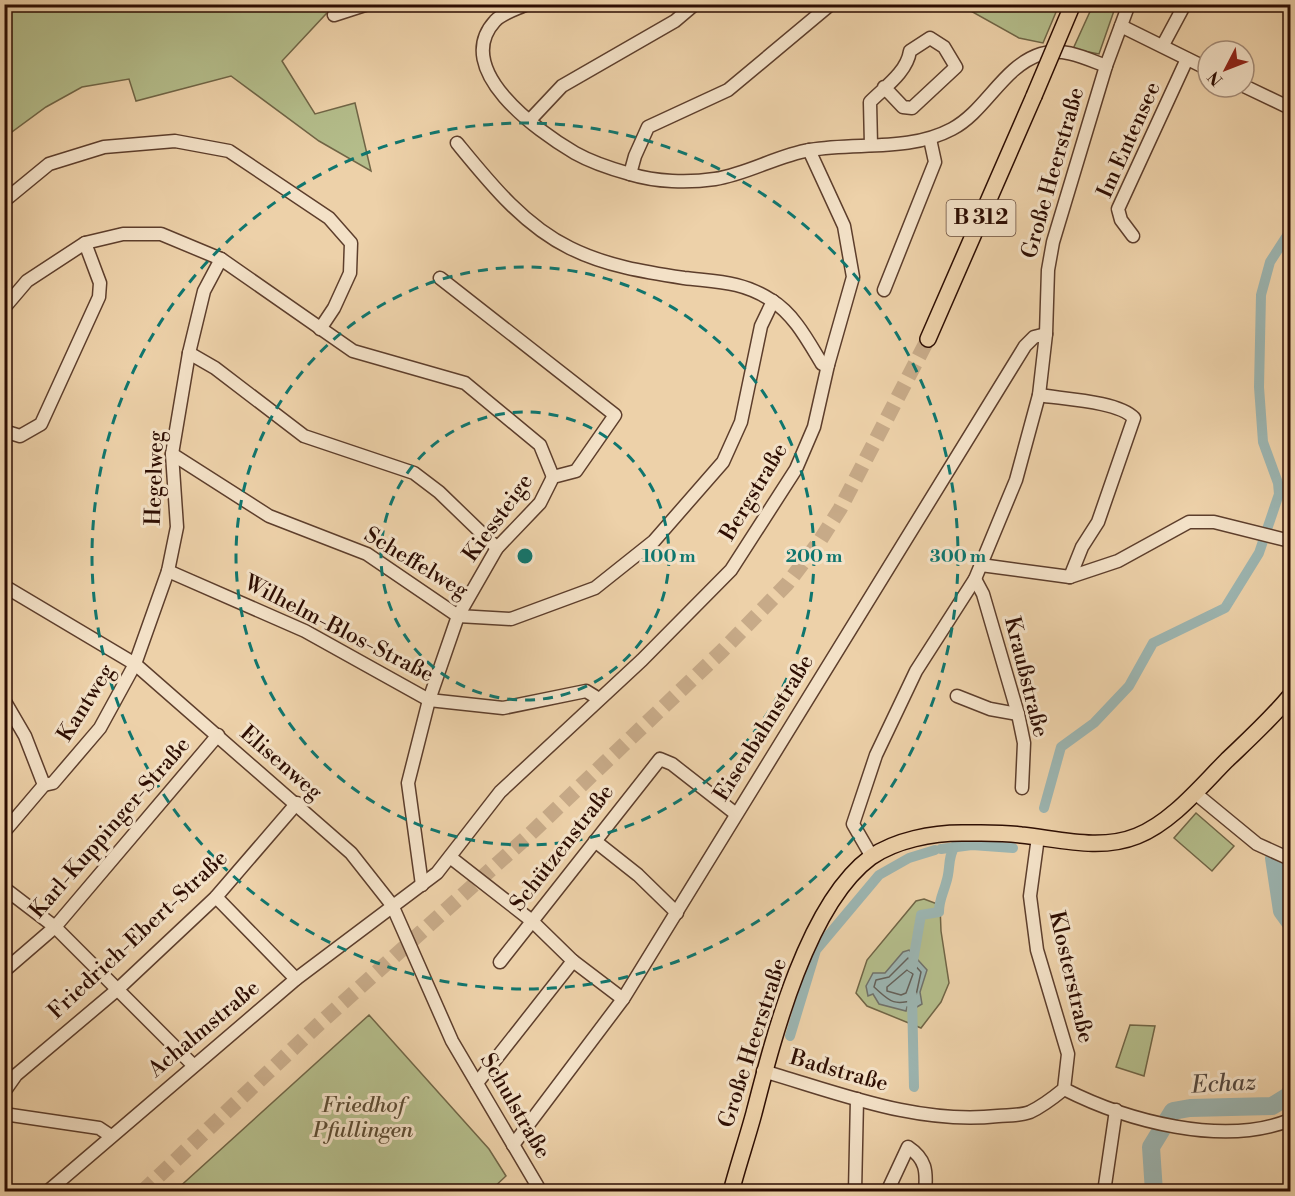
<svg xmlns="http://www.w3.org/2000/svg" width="1295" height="1196" font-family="'Libre Bodoni',serif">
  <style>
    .green { fill: #b4bd8b; stroke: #706546; stroke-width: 1.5 }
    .water { fill: #9cb5b1; stroke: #70726b; stroke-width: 1.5 }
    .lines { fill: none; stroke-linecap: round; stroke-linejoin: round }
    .shore { stroke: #64615a; stroke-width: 1.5 }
    .stream { stroke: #70726b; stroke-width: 3 }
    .canal { stroke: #9cb5b1; stroke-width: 10 }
    .river { stroke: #9cb5b1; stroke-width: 18 }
    .major-tunnel { stroke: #c7aa88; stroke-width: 15; stroke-dasharray: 15 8; stroke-linecap: butt }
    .minor-casing { stroke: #5d3e2c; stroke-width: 15 }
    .major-casing { stroke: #2d0d02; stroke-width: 18 }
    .minor { stroke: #f3e1c7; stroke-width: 12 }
    .major { stroke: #edd1a9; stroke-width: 15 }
    .major-bridge-casing { stroke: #2d0d02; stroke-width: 18; stroke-linecap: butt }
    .major-bridge { stroke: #edd1a9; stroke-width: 15 }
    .ring { fill: none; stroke: #0f766e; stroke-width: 3; stroke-dasharray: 10 8 }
    .labels { text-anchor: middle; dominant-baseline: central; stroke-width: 6; stroke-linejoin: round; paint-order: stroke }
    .shield { fill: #f3e1c7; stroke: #684d3d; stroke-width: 1.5 }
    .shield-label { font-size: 21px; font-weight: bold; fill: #2d0d02 }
    .street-label { font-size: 22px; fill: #2d0d02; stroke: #f3e1c7 }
    .park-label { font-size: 22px; font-style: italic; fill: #5c4b32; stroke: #f3e1c7 }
    .water-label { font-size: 24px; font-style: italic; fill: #54483f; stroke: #f3e1c7 }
    .centre { fill: #0f766e; stroke: #f3e1c7; stroke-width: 3 }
    .ring-label { font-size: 18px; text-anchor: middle; font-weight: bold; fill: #0f766e; stroke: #f3e1c7; stroke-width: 6; stroke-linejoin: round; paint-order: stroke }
  </style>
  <rect width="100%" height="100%" fill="#edd1a9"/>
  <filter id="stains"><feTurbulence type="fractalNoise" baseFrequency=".00333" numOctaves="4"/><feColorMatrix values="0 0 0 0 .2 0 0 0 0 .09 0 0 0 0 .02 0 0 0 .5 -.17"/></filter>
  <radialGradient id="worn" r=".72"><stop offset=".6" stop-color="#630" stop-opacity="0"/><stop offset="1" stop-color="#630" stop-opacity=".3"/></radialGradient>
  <!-- green -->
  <g class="green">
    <path d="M5,5h346l-25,9 -44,47 33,53 40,-11 16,68 -52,-30 -88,-65 -95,25 -7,-22 -47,8 -36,20 -41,30z"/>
    <path d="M960,5h99l-16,38 -24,-5z"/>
    <path d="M1093,5h23l-17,49 -26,-5z"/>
    <path d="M1196,813l38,33 -22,25 -38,-33z"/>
    <path d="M924,899l16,6 1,26 8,52 -8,19 -20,26 -54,-22 -11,-13 11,-33 49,-59z"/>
    <path d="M369,1015l120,134 17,27 -16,15h-315z"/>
    <path d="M1130,1025l25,1 -11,50 -28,-9z"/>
  </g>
  <!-- water -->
  <path class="water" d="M909,950l18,20 -7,22 2,12 -5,3h-10l-1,4 -27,-7 -6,-10 -5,2 -2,-10 7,-13h12l18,-21z"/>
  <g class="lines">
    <!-- shore -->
    <g class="shore">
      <path d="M908,958l13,14 -6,28c-23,6 -25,1 -41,-13l2,-7 13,-3z"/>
      <path d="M907,970l6,4 -7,19 -5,2 -14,-4v-4z"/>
    </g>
    <!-- stream -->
    <path class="stream" d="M1279,1102l11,-28"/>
    <!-- canal -->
    <g class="canal">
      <path d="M1044,808l17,-61 33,-24 35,-37 24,-43 72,-35 34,-55 20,-59 -1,-11 -15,-41 -4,-55 2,-92 9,-33 20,-31"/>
      <path d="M941,849l31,-4 41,3"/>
      <path d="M912,967l9,-52 18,-3c0,-12 4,-18 7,-29 5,-14 1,-25 9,-37"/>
      <path d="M912,995l2,92"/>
      <path d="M790,1036l26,-86 63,-75 30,-17 26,-8"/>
    </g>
    <!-- river -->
    <g class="river">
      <path d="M1274,858l8,53 8,11"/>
      <path d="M1154,1192l-3,-45 22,-36 17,-3 82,-2 18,-11"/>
    </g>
    <!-- major-tunnel -->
    <path class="major-tunnel" d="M142,1192l177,-168 208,-187 196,-187 64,-66 32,-42 21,-33 88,-170"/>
    <defs>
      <g id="minor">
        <path d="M527,4c-10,5 -25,9 -32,17 -44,48 42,110 80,132 16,9 37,16 55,21 26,8 58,9 85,5 33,-5 63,-24 95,-29 47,-8 99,2 142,-21 34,-18 51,-63 89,-75 22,-7 44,4 65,12"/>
        <path d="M334,15l34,-11"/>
        <path d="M1121,26l87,43"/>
        <path d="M1163,45l22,-41"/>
        <path d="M1244,86l46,22"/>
        <path d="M530,120l32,-34 113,-65 20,-17"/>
        <path d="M457,143c32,39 66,82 113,105 36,18 75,24 114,30 33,4 58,3 87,22 23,14 37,41 51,64l6,1"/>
        <path d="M871,145l-1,-43c15,-15 37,-30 40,-51l20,-13 14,9 12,20 -44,41 -9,-1 -19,-20"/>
        <path d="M630,174l5,-18 13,-29 80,-37 103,-86"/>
        <path d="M4,201l45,-37 55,-17 71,-6 54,10 100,67 22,25 -1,30 -16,35 -14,21"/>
        <path d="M1133,236l-12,-16 -3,-11 69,-150"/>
        <path d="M884,290l51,-128 -5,-23"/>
        <path d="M4,308l23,-27 58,-38 38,-9h38l60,25 132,92 112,32 75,62 13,32"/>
        <path d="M189,353l26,15 89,68 110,37 25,19 58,56"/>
        <path d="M1039,395c23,4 79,6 95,23l-36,104 -16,25 -12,30"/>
        <path d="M4,431l16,5 21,-12 58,-127 1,-14 -15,-40"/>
        <path d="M172,454l97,62 98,38 91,62 53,3 84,-31 59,-47 69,-79 18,-40 20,-96 12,-25"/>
        <path d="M981,565l89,12 48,-16 71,-39h25l76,19"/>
        <path d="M168,571l137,60 124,69 74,8 83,-17 13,8"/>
        <path d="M975,579l8,15 35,120 6,29 -2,45"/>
        <path d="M4,586l131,78 216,189 41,52 60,136 89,151"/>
        <path d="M957,696l33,13 28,5"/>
        <path d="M4,700l21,36 19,49 -40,47"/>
        <path d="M44,785l9,-2 47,-55 35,-64 33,-93 9,-44 -5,-73 17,-101 15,-62 17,-32"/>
        <path d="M1195,793l62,51 33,15"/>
        <path d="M595,841l43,34 39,38"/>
        <path d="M450,857l82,64 41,40 50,38"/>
        <path d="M872,857l-19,-33 23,-69 40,-84 59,-92 41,-99 23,-85 7,-61 2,-64 5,-28 53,-176 23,-62"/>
        <path d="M422,885l-14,-102 21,-83 29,-84 39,-68 43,-45 13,-26 23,-6 39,-56 -175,-137"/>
        <path d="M4,888l51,39 138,138"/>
        <path d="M216,897l80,82"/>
        <path d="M500,962l160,-203 12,5 64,50"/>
        <path d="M4,971l51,-44 163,-192"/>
        <path d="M763,1071c76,22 154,54 235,45 10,-1 22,0 32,-4 13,-6 23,-14 34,-23l4,-35 -31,-104 -7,-54 8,-59"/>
        <path d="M477,1083l96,-122"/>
        <path d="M1064,1089c63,32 159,58 226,31"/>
        <path d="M4,1092l12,-17 102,-86 98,-92 81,-94"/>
        <path d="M4,1114l95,14 12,8"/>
        <path d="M513,1145l110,-146 402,-653 9,-9 12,-3"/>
        <path d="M47,1192l249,-213 141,-106 63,-81 142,-132 89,-90 65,-101 18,-42 14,-62 25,-88 -9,-51 -35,-76"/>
        <path d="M855,1192l2,-93"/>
        <path d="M887,1192l21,-45c18,12 19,24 17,45"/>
        <path d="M1104,1192l12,-82"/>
      </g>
      <g id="major">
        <path d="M928,339l106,-243"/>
        <path d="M731,1192c7,-27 16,-53 23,-79 19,-74 53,-209 117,-256 25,-17 61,-24 91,-24 19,0 40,-1 59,2 38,4 79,16 116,1 35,-14 64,-50 90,-76 22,-21 44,-41 63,-64"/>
      </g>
    </defs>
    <!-- minor casing -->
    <use href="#minor" class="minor-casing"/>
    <!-- major casing -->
    <use href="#major" class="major-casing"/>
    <!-- minor -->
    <use href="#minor" class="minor"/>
    <!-- major -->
    <use href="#major" class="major"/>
    <defs>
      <path id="major-bridge" d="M1034,96l38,-90"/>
    </defs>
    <!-- major-bridge casing -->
    <use href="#major-bridge" class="major-bridge-casing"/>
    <!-- major-bridge -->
    <use href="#major-bridge" class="major-bridge"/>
  </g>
  <!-- distance rings -->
  <g class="ring">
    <circle cx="525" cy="556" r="144"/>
    <circle cx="525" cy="556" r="289"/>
    <circle cx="525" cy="556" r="433"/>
  </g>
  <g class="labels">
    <!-- shield labels -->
    <rect class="shield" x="946.5" y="200" width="69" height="36" rx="4.5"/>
    <g class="shield-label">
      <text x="981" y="218">B 312</text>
    </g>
    <!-- street labels -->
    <g class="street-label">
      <text transform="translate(1129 140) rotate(-66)">Im Entensee</text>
      <text transform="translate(1053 173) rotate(-74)">Große Heerstraße</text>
      <text transform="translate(155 478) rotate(-88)">Hegelweg</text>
      <text transform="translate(754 492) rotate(-59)">Bergstraße</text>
      <text transform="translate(498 518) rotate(-54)">Kiessteige</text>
      <text transform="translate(416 563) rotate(31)">Scheffelweg</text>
      <text transform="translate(339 629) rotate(27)">Wilhelm-Blos-Straße</text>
      <text transform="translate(1026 677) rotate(76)">Kraußstraße</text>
      <text transform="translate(86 703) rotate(-58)">Kantweg</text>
      <text transform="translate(764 728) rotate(-58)">Eisenbahnstraße</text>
      <text transform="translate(281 763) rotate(41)">Elisenweg</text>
      <text transform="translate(110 828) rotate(-49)">Karl-Kuppinger-Straße</text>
      <text transform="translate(562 848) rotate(-52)">Schützenstraße</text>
      <text transform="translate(138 935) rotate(-43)">Friedrich-Ebert-Straße</text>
      <text transform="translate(1071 977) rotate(77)">Klosterstraße</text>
      <text transform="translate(204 1029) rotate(-40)">Achalmstraße</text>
      <text transform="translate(753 1043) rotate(-72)">Große Heerstraße</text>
      <text transform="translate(839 1071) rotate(16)">Badstraße</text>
      <text transform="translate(515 1106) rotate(60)">Schulstraße</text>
    </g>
    <!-- park labels -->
    <g class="park-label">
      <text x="363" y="1105">Friedhof<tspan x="363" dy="25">Pfullingen</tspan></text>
    </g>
    <!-- water labels -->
    <g class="water-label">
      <text transform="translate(1224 1084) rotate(-3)">Echaz</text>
    </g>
  </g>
  <circle cx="525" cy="556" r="9" class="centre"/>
  <g class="ring-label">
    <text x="669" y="562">100 m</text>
    <text x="814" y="562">200 m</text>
    <text x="958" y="562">300 m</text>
  </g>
  <!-- margin -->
  <rect width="1295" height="1196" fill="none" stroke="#edd1a9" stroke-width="24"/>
  <rect x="6" y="6" width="1283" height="1184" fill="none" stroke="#2d0d02" stroke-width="3"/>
  <rect x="12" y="12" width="1271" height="1172" fill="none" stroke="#2d0d02" stroke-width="1.5"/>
  <!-- north arrow -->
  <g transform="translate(1226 69) rotate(228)"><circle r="28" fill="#f3e1c7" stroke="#a48c78" stroke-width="1.5"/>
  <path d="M0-4.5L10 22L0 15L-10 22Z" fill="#8f2418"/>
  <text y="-9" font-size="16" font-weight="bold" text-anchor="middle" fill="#2d0d02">N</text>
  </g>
  <rect width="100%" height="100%" filter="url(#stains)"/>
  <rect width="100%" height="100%" fill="url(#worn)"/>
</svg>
